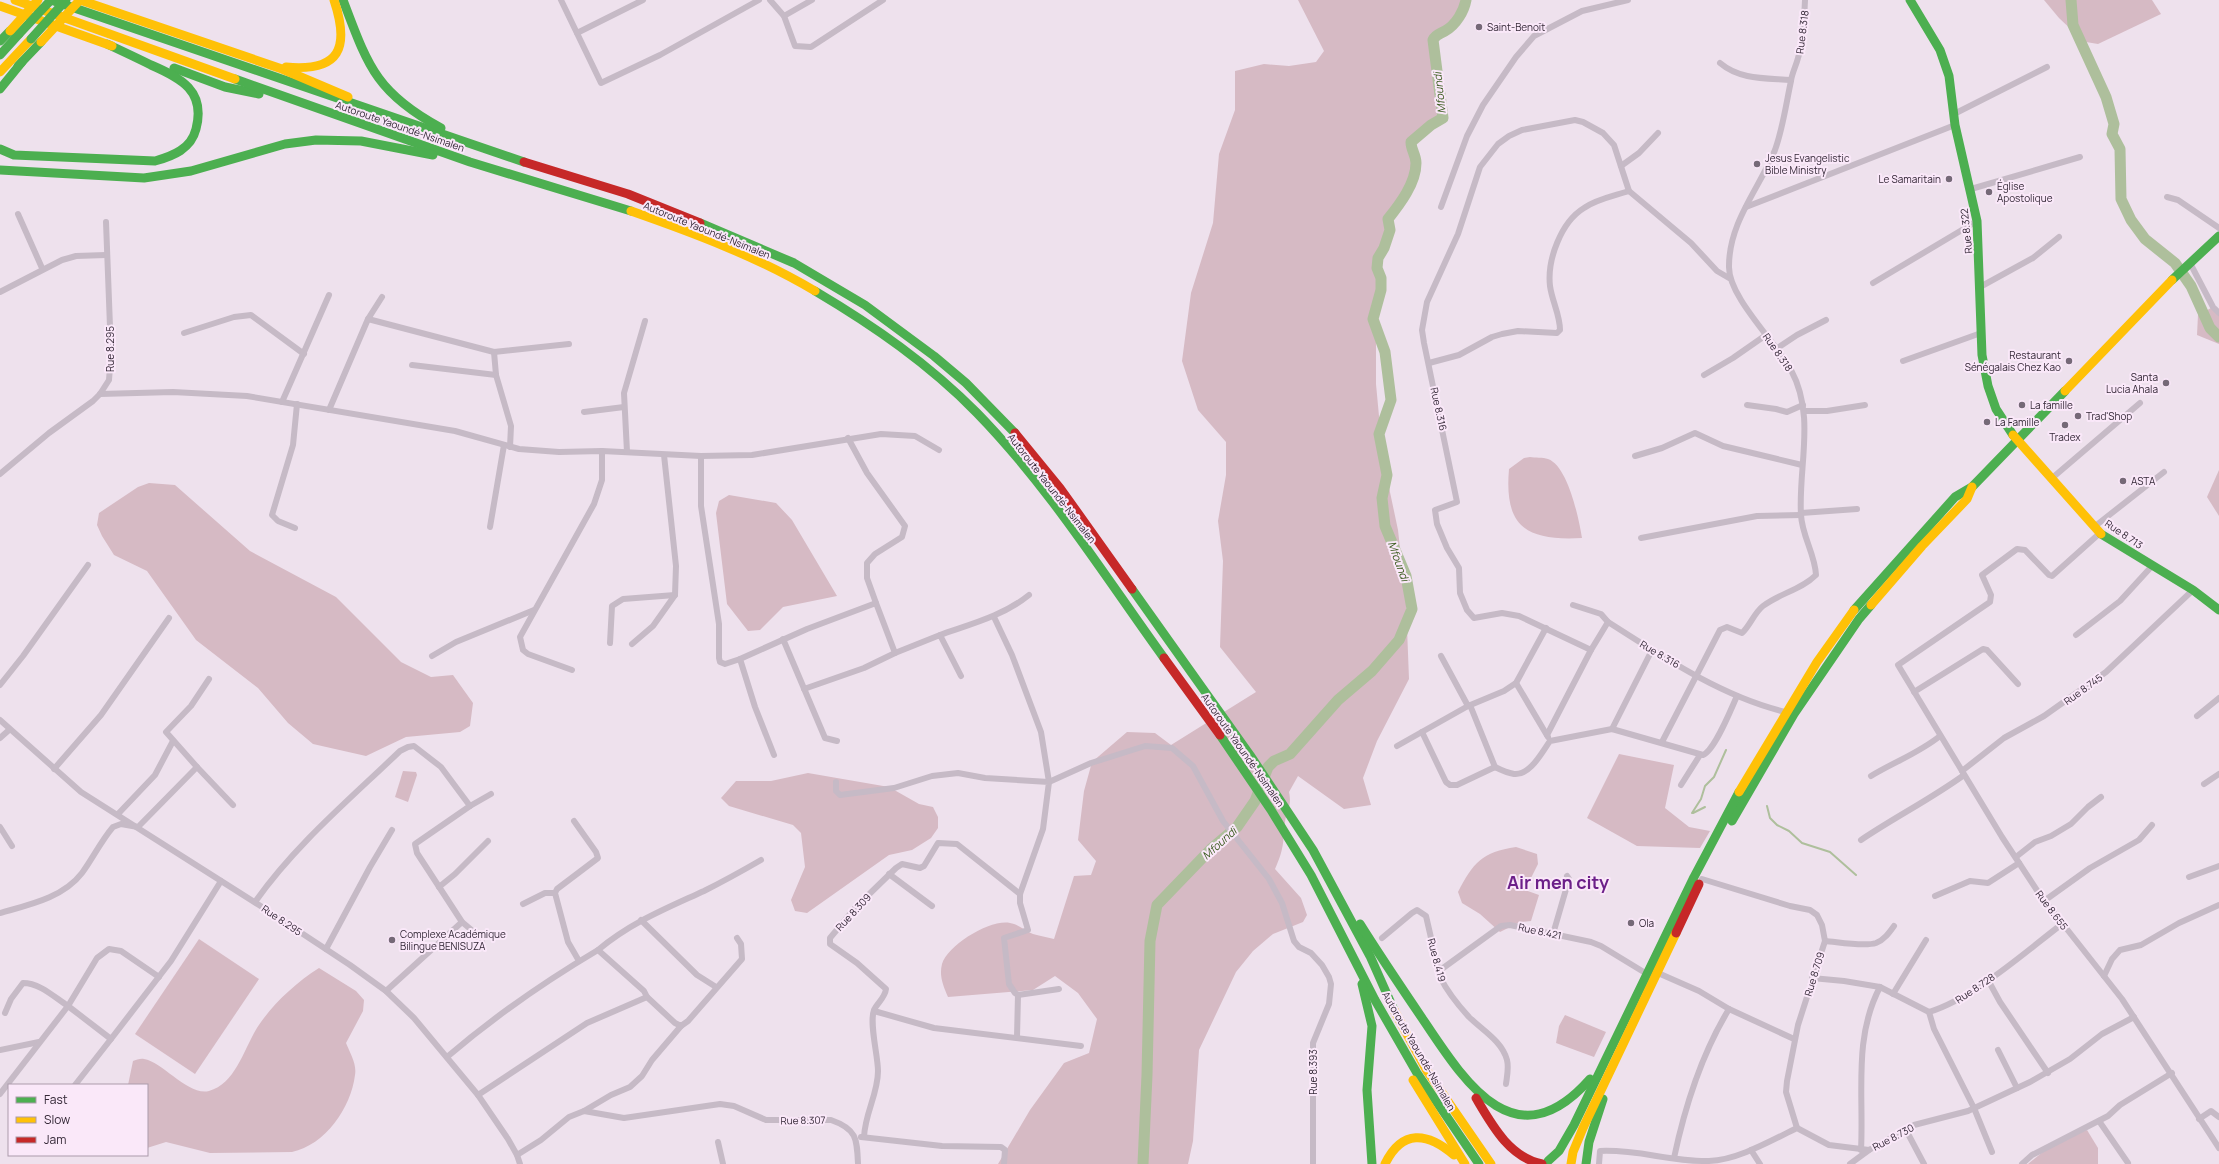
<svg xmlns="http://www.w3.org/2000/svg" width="2219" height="1164" font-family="Manrope,sans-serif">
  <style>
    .green { fill: #d6bac4 }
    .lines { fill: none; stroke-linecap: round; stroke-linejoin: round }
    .stream { stroke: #aebf9c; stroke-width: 2 }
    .river { stroke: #aebf9c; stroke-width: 11 }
    .street { stroke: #c6bac6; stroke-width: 6 }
    .fast { stroke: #4caf50; stroke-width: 9 }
    .slow { stroke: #ffc107; stroke-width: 9 }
    .jam { stroke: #c62828; stroke-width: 9 }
    .fast-bridge { stroke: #4caf50; stroke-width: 9 }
    .slow-bridge { stroke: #ffc107; stroke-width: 9 }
    .poi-dot { fill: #756977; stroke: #fae8f9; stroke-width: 1.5 }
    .labels { text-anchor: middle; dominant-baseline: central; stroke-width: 4; stroke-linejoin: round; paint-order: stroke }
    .poi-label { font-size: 10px; fill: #342837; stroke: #fae8f9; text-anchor: start }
    .street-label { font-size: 10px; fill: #342837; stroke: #fae8f9 }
    .water-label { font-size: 11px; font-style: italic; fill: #385a1c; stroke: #fae8f9 }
    .town-label { font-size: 18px; font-weight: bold; fill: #6c1f89; stroke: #fae8f9 }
  </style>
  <rect width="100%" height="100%" fill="#eee1ed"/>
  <!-- green -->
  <g class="green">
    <path d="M1298,0h168c-2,11 -10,25 -21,31 -5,3 -9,3 -12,9l10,78 -12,7 -20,17 1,11 4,10 -9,30 -19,26 -9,64 -3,50v51l7,75 15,71 8,72 3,77 -32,62 -14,37 8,27 -27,4 -46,-33 -9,16c3,15 -2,16 -4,30 -2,21 -1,27 -10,47l26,29 6,17 -4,7 -30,12 -20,17 -17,21 -37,78 -6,91 -5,23h-190l32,-54 34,-47 25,-10 8,-34 -19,-26 -23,-17 -22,14 -85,7c-5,-12 -9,-21 -6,-33 6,-19 48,-45 68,-41 8,1 15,8 23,11 6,2 14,3 21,5l20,-63 17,-1 5,-14 -18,-21 6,-49 8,-29 35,-30 28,1 16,12 85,-53 -36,-45 3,-86 -5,-40 8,-46v-33l-28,-32 -16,-49 9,-68 22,-70 6,-69 16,-44v-39l29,-7 25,2 27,-4 8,-11z"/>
    <path d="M2044,0h108l9,14 -63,30 -12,-2 -10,-8 -17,-16z"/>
    <path d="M2213,307l6,6v31l-22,-9 1,-20z"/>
    <path d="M1530,457c5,1 13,0 18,2 20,7 31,60 34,79 -56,3 -78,-11 -73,-69l15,-11z"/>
    <path d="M2219,470v46l-12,-19z"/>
    <path d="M149,483l26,2 75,66 86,46 65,65 30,15 22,-2 20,28 -3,23 -10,6 -54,5 -40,19 -53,-12 -25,-21 -30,-35 -62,-48 -49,-69 -33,-16 -12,-19 -5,-11 2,-12 39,-26z"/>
    <path d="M729,495l47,8 16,17 45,76 -54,11 -23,23 -12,1 -21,-27 -11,-91 3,-12z"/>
    <path d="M1619,754l55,11 -9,43 24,19 21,4 -10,17 -63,-2 -50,-28z"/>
    <path d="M403,771l13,1 1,3 -9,27 -13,-5z"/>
    <path d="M808,773l81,14 30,17 14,3 5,10v11l-7,10 -19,12 -23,5 -82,58 -12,-2 -4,-11 14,-33 -4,-34 -8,-8 -64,-19 -8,-8 15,-17h35z"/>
    <path d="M1516,847l21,7 1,10 -13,26 14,5 -8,26 -11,1 -20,10 -20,-18 -18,-11 -4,-11c15,-29 24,-40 58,-45z"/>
    <path d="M199,939l60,40 -64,95 -60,-40z"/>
    <path d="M319,968l37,23 8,9 -1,11 -17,32c4,10 11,21 9,32 -4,33 -30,70 -63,77l-82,1 -44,-11 -19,6v-63h-19l5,-24c3,-1 8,-3 11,-2 19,3 44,37 65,32 29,-8 36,-48 52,-69 15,-21 36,-40 58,-54z"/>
    <path d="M1565,1015l41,17 -12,25 -38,-14 3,-17z"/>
    <path d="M2087,1130l11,18v16h-70l27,-22z"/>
  </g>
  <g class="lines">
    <!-- stream -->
    <g class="stream">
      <path d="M1767,806l3,12 7,7 12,6 13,12 28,9 26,23"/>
      <path d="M1692,813l9,-14 4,-13 9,-9 12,-27"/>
      <path d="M1693,813l12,-6"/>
    </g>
    <!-- river -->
    <g class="river">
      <path d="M2071,0l2,25 33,72 8,27 -2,10 8,15 1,50 10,21 14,19 30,24 16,23 19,42 9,9"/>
      <path d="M1143,1164l4,-89 3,-134 7,-36 54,-56 26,-22 18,-26 13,-34 6,-6 16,-7 48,-54 34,-29 27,-31 13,-31 -6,-33 -21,-50 -3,-28 5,-23 -8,-41 12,-34 -6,-48 -12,-33 8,-29v-12l-4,-10 1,-10 6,-10 6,-18 -2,-11c12,-15 28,-36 28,-56 0,-8 -5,-13 -5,-21l20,-17 12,-7 -10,-78c3,-6 7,-6 12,-9 11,-6 19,-20 21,-31"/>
    </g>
    <!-- street -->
    <g class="street">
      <path d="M561,0l40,83 59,-28 99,-55"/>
      <path d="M770,0l14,16 11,30 16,1 72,-47"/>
      <path d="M784,16l28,-16"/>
      <path d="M577,33l66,-33"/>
      <path d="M1720,63c20,17 46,15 71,17"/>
      <path d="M1954,114l93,-47"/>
      <path d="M1621,166l18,-13 19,-20"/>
      <path d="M1971,189l109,-32"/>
      <path d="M2167,197l11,3 41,28"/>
      <path d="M1441,207l26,-71 16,-31 33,-48 18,-21 48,-25 46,-11"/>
      <path d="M1746,207l209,-82"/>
      <path d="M18,214l24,54"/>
      <path d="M2190,263l23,44 6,6"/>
      <path d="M1729,278l-12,-7 -26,-28 -62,-52 -15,-46 -11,-12 -20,-11 -8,-2 -53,10 -13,6 -11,8 -18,23 -22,67 -31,68 -5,28 2,13 33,159 -22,8 2,14 10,24 12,20 1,25 7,17 7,8 28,-5 17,3 72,34 17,-28c53,34 116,76 178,90"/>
      <path d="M1873,283l104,-62"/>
      <path d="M1980,287l53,-29 26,-21"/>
      <path d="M0,292l62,-32 14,-4 30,-1"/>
      <path d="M368,319l126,33 75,-8"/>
      <path d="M184,333l50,-16 17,-2 53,39"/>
      <path d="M1776,349l21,-14 29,-15"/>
      <path d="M494,352l2,23 15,51 -1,21"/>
      <path d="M1903,361l78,-28"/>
      <path d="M1429,363l30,-8 33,-18 10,-3 16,-3 39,2 3,-3c0,-15 -8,-29 -10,-44 -3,-26 11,-64 34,-78 13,-9 30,-12 45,-17"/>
      <path d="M412,365l84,10"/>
      <path d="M1704,375l29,-17 33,-23"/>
      <path d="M100,394l73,-2 74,4 208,35 64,18 40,3 43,-1 99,5 51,-1 129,-21 34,2 24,14"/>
      <path d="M282,402l47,-107"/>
      <path d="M1747,405l29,4 11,3 16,-7"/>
      <path d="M329,410l39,-91 14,-22"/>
      <path d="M1804,411h23l38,-6"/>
      <path d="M584,412l40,-5"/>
      <path d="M848,438l19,35 38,53 -3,11 -27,17 -8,9v15l9,25"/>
      <path d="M627,452l-3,-59 21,-72"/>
      <path d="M701,456v50l18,118v34l1,4 5,2 15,-5"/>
      <path d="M1635,456l27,-8 33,-15 28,13 79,19"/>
      <path d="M0,474l49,-41 44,-32 7,-7 9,-14 2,-27 -5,-131"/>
      <path d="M2051,479l89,-76"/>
      <path d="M1801,513l56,-4"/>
      <path d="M490,527l14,-82"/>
      <path d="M2094,527l70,-55"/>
      <path d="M295,528l-17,-7 -6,-6 21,-70 4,-41"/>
      <path d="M2100,533l-48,43 -3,-1 -24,-25 -8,-1 -35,26 9,20 -1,7 -92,63 104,172 38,58 82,104 97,149"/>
      <path d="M1641,538l116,-22 44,-1"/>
      <path d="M1573,605l28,9 7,8"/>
      <path d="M994,617l18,38 29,77 8,50 42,-19 54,-17 27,2 21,18 30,55 46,58 13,24 12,38 5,6 12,6 11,12 7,12 2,7 -2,20 -16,39v121"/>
      <path d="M940,635c31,-11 63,-19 89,-40"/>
      <path d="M2076,635l44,-34 32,-35"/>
      <path d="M783,639l42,99 12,3"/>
      <path d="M610,643l2,-37 11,-7 52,-4"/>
      <path d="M632,644l21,-18 22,-31 1,-29 -12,-111"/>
      <path d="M432,656l24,-14 78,-32"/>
      <path d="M1441,656l27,50"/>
      <path d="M572,670l-44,-16 -5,-4 -3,-13 74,-133 8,-24v-29"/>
      <path d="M1516,683l32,54"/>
      <path d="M0,685l23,-29 65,-91"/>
      <path d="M804,689l60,-21 31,-15"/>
      <path d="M1914,692l69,-43 4,1 31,34"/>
      <path d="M1470,705l25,62"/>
      <path d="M2197,716l22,-18"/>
      <path d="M0,720l81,72 178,113 91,60 36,26 28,27 64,77 30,44 9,16 3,9"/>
      <path d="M1612,729l40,-79"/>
      <path d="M1422,732l24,50 4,3h7l38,-18c6,3 13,6 19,7 16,2 28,-22 36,-33l62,-12 91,26c12,-5 28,-46 34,-59"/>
      <path d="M1547,735l44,-85"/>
      <path d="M0,738l9,-8"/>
      <path d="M1662,742l58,-112 7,-3 15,6c8,-7 12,-20 21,-27 17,-13 38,-16 53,-31 -1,-21 -14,-39 -15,-60 -3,-48 15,-99 -10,-145 -15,-28 -63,-73 -62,-104 0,-44 30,-77 46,-116 8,-22 11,-46 16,-69 1,-8 5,-15 7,-23 6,-19 6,-39 7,-58"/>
      <path d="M1397,746l71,-40 36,-15 12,-8 30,-55"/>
      <path d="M774,755l-19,-48 -15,-48 67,-30 69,-26 19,50 45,-18 21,41"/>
      <path d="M197,767l36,38"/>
      <path d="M54,769l47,-54 68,-97"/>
      <path d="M1962,771l42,-33 40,-22 62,-44 87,-82"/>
      <path d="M1871,776c23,-14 48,-23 69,-40"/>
      <path d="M836,782v9l4,4 54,-7 38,-12 26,-3 27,5 64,4 -6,47 -23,65v9l8,27 -24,8 5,46 6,9 3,2 41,-6"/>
      <path d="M2204,784l15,-10"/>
      <path d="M1681,785l19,-30"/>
      <path d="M118,814l37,-39 18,-34"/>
      <path d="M574,821l22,31 2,6 -41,31 -2,4 13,49 11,19"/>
      <path d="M0,827l12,19"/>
      <path d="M1861,840c34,-23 70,-41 103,-65"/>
      <path d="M2016,857l19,-15 16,-6 20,-12 17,-17 13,-10"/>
      <path d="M889,874l43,32"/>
      <path d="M2189,877l30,-11"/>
      <path d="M1702,879l88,27 20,4 7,5 5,10 3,16 -27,84 -11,56 -1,11 11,36"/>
      <path d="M439,887l16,-13 33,-33"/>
      <path d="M1935,896l35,-15 18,2 31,-20"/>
      <path d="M2044,901l46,-33 49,-28 13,-15"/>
      <path d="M255,902c40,-57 95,-103 145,-151l8,-4 6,-1 27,21 29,39"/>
      <path d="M523,904l22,-11h10"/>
      <path d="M0,913c28,-8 63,-15 82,-40 11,-15 19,-32 31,-46l8,-3 17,3 59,-60 -31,-35 25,-26 18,-27"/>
      <path d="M641,920l56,55 19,12"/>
      <path d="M462,922l12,10 8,10"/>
      <path d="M1553,934l16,-55 -2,-3"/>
      <path d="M1382,938l30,-25 5,-3 9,6 14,61c7,14 18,28 29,40 13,13 33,24 38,43 2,8 0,16 -1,24"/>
      <path d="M1825,941c13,1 39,6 51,2 8,-3 13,-10 18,-17"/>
      <path d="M326,949l44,-82 22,-37"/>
      <path d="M598,950c34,-28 67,-41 106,-59 20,-10 38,-20 57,-31"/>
      <path d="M1439,971l62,-45 9,-1 81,17 10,4 46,28"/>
      <path d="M1658,973l41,18 30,18 65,30"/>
      <path d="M2104,976l8,-17 8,-9 21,-5 38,-22 40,-18"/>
      <path d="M1812,978l32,3 36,6 49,25c45,-14 95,-59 133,-88"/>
      <path d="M1988,980l12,22 48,71"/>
      <path d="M386,991l76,-69 -45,-69 -2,-9 55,-38 21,-12"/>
      <path d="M1893,994l33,-54"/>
      <path d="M647,997l28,26 6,3 7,-5 54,-62 -1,-15 -4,-6"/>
      <path d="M874,1011l60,17 147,18"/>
      <path d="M1929,1012l5,17 40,79 18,44"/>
      <path d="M5,1013l6,-14 12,-16c17,0 31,14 45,23l29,-48 12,-9 12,2 38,26"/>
      <path d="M1017,1037l1,-42"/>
      <path d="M0,1050l39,-8"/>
      <path d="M1998,1050l19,38"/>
      <path d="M447,1057c48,-41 97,-75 151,-107l46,41 3,6 -60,26 -109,72"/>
      <path d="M75,1085l36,-46"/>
      <path d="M0,1094l68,-88 43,33 60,-78 50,-80"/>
      <path d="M584,1111l27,-16 19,-8 12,-11 10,-16 29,-34"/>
      <path d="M2199,1119l12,-8 8,6"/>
      <path d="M2099,1121l29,42"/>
      <path d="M1906,1130l18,34"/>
      <path d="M861,1137l81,9 59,1 4,3 -1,14"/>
      <path d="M864,1137c1,-24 14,-43 14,-66 0,-15 -9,-48 -4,-61 3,-7 11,-12 12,-21l-29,-26 -27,-19v-6l26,-31 40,-39 6,-4 18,4 4,-2 14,-23 19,1 63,50"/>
      <path d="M718,1142l5,22"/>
      <path d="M1751,1150l9,14"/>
      <path d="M1861,1150c3,-55 -8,-112 19,-163"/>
      <path d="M517,1155l24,-15 28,-23 15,-6 40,7 96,-14 14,2 32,14h65c26,9 26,19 27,44"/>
      <path d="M1674,1158c11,-52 27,-103 55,-149"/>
      <path d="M1599,1164l1,-13c37,-2 72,11 109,10 29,-1 63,-21 88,-33l32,17 40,5 45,-25 54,-14 62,-29 40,-23 32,-25 32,-17"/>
      <path d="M1850,1164l19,-14"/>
      <path d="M2022,1164l10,-9 76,-39 12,-11 52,-32"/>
    </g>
    <!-- fast -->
    <g class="fast">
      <path d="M51,0l473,162"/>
      <path d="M343,0c25,66 33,93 98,128"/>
      <path d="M1910,0l30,50 9,26 6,49 22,96 5,134 6,31 8,23 17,26"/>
      <path d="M0,41l10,-10"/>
      <path d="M0,55l19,-21"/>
      <path d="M18,66l23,-24"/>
      <path d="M174,68l51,19 34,7"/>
      <path d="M235,79l235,83 161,49"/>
      <path d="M0,89l22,-27"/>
      <path d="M0,149l14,6 141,6c18,-5 36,-12 41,-32 10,-38 -15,-51 -45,-64 -14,-7 -29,-14 -44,-21"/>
      <path d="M0,170l144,8 47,-7 94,-27 31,-4 45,1 72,14"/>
      <path d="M700,223l94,40 71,42 69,51 32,27 49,50"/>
      <path d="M2172,280l47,-44"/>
      <path d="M815,291c59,35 114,73 162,122 72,74 127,162 187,245"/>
      <path d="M2101,534l92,56 26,20"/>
      <path d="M1132,589l118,166 63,95 57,106 24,54"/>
      <path d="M1854,610l101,-113 17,-10 93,-96"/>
      <path d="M1220,735l51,75 40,65 64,125 42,73 62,91"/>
      <path d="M1732,821l62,-107 65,-95 12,-14"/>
      <path d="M1360,924c20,32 41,63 62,94 42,63 93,146 168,61"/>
      <path d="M1362,984l10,42 -5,64 5,74"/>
      <path d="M1548,1161l11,-10 15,-26 120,-248 45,-85"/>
      <path d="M1586,1164l3,-22 14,-43"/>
    </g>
    <!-- slow -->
    <g class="slow">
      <path d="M15,0l220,79"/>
      <path d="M80,0l202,69 66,28"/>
      <path d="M0,6l112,40"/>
      <path d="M286,67c54,5 64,-19 48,-67"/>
      <path d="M0,72l31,-33"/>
      <path d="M631,211c63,22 127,46 184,80"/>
      <path d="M2065,391l107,-111"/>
      <path d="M2013,435l88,99"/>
      <path d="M1871,605l51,-59 45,-47 5,-12"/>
      <path d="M1739,792l78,-130 37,-52"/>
      <path d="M1394,1010l33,61 64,93"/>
      <path d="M1413,1080l52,84"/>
      <path d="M1385,1164c17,-35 42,-32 69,-9"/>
      <path d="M1571,1164l2,-12 10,-24 93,-195"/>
    </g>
    <!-- jam -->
    <g class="jam">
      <path d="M524,162l104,32 72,29"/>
      <path d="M1015,433l45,55 72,101"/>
      <path d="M1164,658l56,77"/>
      <path d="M1676,933l23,-49"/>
      <path d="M1476,1098c16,27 33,59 66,66"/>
    </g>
    <!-- fast-bridge -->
    <g class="fast-bridge">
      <path d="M19,34l32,-34"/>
      <path d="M31,39l35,-39"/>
    </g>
    <!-- slow-bridge -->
    <g class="slow-bridge">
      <path d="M10,31l28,-31"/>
      <path d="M41,42l39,-42"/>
    </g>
  </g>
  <!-- markers -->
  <g class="poi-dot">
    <circle cx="1479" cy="27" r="4"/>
    <circle cx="1757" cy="164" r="4"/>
    <circle cx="1949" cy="179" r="4"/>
    <circle cx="1989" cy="192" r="4"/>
    <circle cx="2069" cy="361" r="4"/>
    <circle cx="2166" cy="383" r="4"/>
    <circle cx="2022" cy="405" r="4"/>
    <circle cx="2078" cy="416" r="4"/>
    <circle cx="1987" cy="422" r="4"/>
    <circle cx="2065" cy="425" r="4"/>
    <circle cx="2123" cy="481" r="4"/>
    <circle cx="1631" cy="923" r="4"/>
    <circle cx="392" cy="940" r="4"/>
  </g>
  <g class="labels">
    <!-- poi labels -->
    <g class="poi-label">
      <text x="1487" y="27">Saint-Benoît</text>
      <text x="1765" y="158">Jesus Evangelistic<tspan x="1765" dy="12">Bible Ministry</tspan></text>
      <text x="1941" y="179" text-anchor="end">Le Samaritain</text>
      <text x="1997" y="186">Église<tspan x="1997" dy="12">Apostolique</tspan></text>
      <text x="2061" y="355" text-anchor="end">Restaurant<tspan x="2061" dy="12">Sénégalais Chez Kao</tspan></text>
      <text x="2158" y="377" text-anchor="end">Santa<tspan x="2158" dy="12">Lucia Ahala</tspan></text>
      <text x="2030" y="405">La famille</text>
      <text x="2086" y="416">Trad'Shop</text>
      <text x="1995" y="422">La Famille</text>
      <text x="2065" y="437" text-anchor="middle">Tradex</text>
      <text x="2131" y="481">ASTA</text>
      <text x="1639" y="923">Ola</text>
      <text x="400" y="934">Complexe Académique<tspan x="400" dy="12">Bilingue BENISUZA</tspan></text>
    </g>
    <!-- street labels -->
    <g class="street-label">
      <text transform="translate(1802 32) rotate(-83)">Rue 8.318</text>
      <text transform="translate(400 126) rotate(19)">Autoroute Yaoundé-Nsimalen</text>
      <text transform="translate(707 230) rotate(22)">Autoroute Yaoundé-Nsimalen</text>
      <text transform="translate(1966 231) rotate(-96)">Rue 8.322</text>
      <text transform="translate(110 349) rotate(-90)">Rue 8.295</text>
      <text transform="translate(1778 352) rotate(55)">Rue 8.318</text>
      <text transform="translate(1439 409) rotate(78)">Rue 8.316</text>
      <text transform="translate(1052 488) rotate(52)">Autoroute Yaoundé-Nsimalen</text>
      <text transform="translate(2124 534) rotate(34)">Rue 8.713</text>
      <text transform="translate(1660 654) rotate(30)">Rue 8.316</text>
      <text transform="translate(2083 689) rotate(-36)">Rue 8.745</text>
      <text transform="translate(1243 750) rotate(55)">Autoroute Yaoundé-Nsimalen</text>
      <text transform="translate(2052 910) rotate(53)">Rue 8.655</text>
      <text transform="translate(853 912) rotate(-47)">Rue 8.309</text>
      <text transform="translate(282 920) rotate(34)">Rue 8.295</text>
      <text transform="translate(1540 931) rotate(12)">Rue 8.421</text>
      <text transform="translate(1437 960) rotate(75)">Rue 8.419</text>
      <text transform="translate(1814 974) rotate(-73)">Rue 8.709</text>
      <text transform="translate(1975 988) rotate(-34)">Rue 8.728</text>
      <text transform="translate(1419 1051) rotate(60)">Autoroute Yaoundé-Nsimalen</text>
      <text transform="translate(1313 1072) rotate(-90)">Rue 8.393</text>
      <text transform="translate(803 1120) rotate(-1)">Rue 8.307</text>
      <text transform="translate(1893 1137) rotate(-28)">Rue 8.730</text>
    </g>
    <!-- water labels -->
    <g class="water-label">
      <text transform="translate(1439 93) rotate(-96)">Mfoundi</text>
      <text transform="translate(1399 561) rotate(70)">Mfoundi</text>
      <text transform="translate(1219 843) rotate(-42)">Mfoundi</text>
    </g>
    <!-- town labels -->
    <g class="town-label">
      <text x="1558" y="882">Air men city</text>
    </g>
  </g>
  <!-- legend -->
  <rect x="8" y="1084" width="140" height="72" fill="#fae8f9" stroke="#ab9bab"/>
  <rect x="16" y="1097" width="20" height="6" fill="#4caf50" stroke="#ab9bab"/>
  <text x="44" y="1104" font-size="12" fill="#342837">Fast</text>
  <rect x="16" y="1117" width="20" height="6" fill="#ffc107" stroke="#ab9bab"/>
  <text x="44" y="1124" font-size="12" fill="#342837">Slow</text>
  <rect x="16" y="1137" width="20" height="6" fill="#c62828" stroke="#ab9bab"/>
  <text x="44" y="1144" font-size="12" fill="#342837">Jam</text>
</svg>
